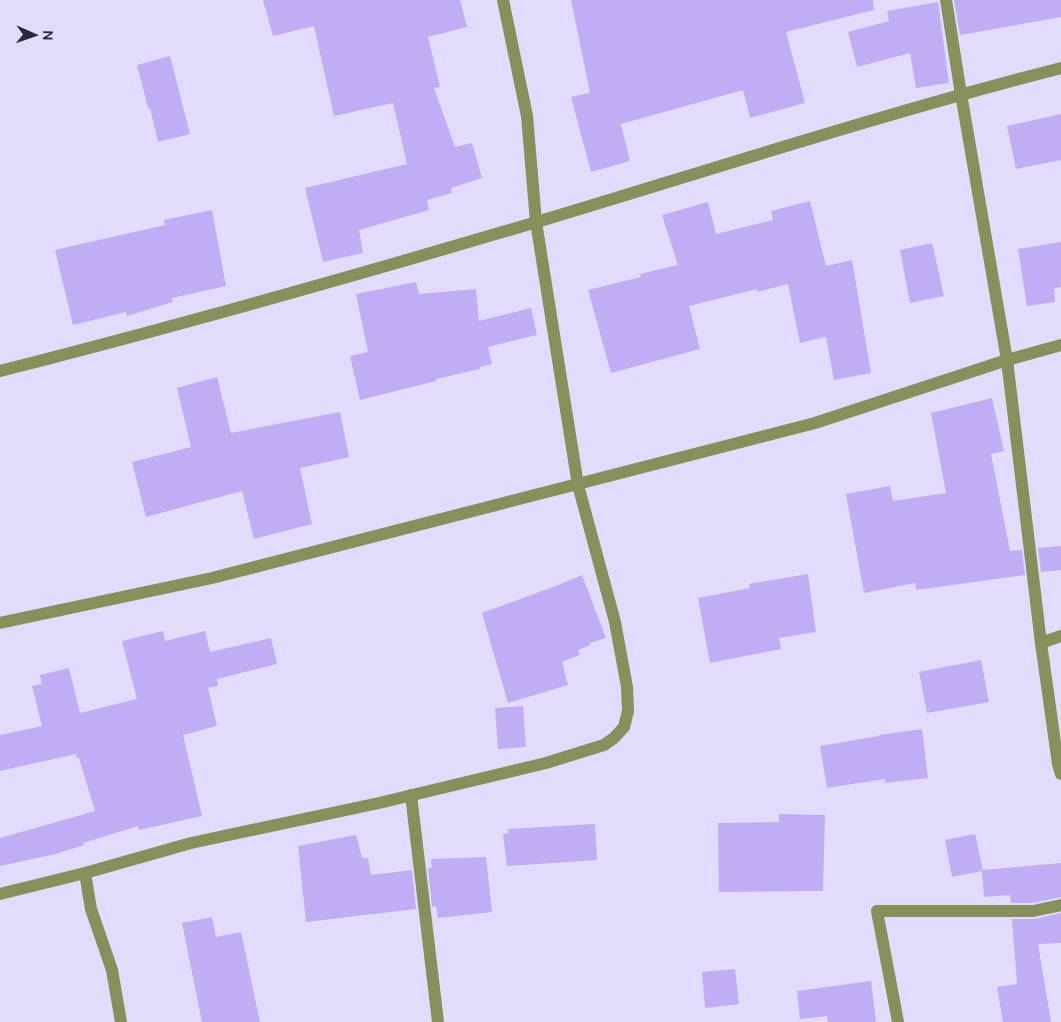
<svg xmlns="http://www.w3.org/2000/svg" width="1061" height="1022" font-family="Ubuntu,sans-serif">
  <style>
    .building { fill: #c1adf3 }
    .lines { fill: none; stroke-linecap: round; stroke-linejoin: round }
    .minor { stroke: #87905b; stroke-width: 12 }
  </style>
  <rect width="100%" height="100%" fill="#e3dbfc"/>
  <!-- building -->
  <g class="building">
    <path d="M263,0h197l7,27 -39,10 12,50 -6,1 21,59 17,-4 10,35 -31,10 1,5 -25,7 2,10 -70,20 4,23 -40,9 -18,-74 102,-24 -14,-61 -59,13 -20,-90 -41,10z"/>
    <path d="M571,0h302l1,10 -88,22 19,71 -55,15 -7,-28 -122,34 9,37 -39,11 -20,-75 19,-4z"/>
    <path d="M954,0h107v17l-101,18z"/>
    <path d="M938,2l11,81 -33,5 -6,-35 -53,14 -9,-35 41,-11 -2,-10z"/>
    <path d="M170,56l20,78 -32,8 -8,-34h-2l-11,-43z"/>
    <path d="M1061,114v46l-45,9 -9,-43z"/>
    <path d="M810,201l16,65 26,-6 19,113 -37,7 -8,-43 -26,6 -12,-59 -31,8v-3l-68,17 11,43 -89,24 -23,-83 53,-13 -1,-3 38,-9 -16,-50 46,-13 8,32 57,-14 -2,-9z"/>
    <path d="M212,210l14,76 -54,12 1,4 -46,14 -1,-4 -53,13 -18,-75 110,-25 -1,-5z"/>
    <path d="M1061,242v45l-7,2 1,13 -28,4 -9,-57z"/>
    <path d="M932,243l12,53 -34,7 -10,-53z"/>
    <path d="M416,282l3,12 57,-5 3,32 52,-13 6,27 -49,12 4,17 -12,3v2l-44,10v2l-76,19 -10,-44 18,-4 -12,-58z"/>
    <path d="M217,377l14,56 109,-21 9,45 -49,11 12,56 -58,15 -12,-48 -96,26 -14,-55 59,-15 -14,-59z"/>
    <path d="M992,398l12,53 -13,3 19,97 12,-1 3,25 -109,15 -1,-7 -51,10 -18,-99 44,-8 3,15 53,-8 -15,-80z"/>
    <path d="M1061,546v24l-20,2 -3,-24z"/>
    <path d="M808,574l8,58 -37,6 2,11 -71,14 -12,-65 52,-10 -1,-4z"/>
    <path d="M582,575l24,63 -16,5 1,2 -13,5 2,5 -18,7 6,23 -60,18 -26,-90 74,-27z"/>
    <path d="M163,631l2,10 40,-10 5,21 61,-14 6,26 -60,15 1,7 -10,2 9,38 -34,9 19,81 -63,14 -1,-4 -55,17 1,2 -28,9 -56,12v-28l95,-27 -16,-53h-2l-1,-4 -76,17v-36l42,-9 -10,-40 10,-2 -2,-9 29,-7 11,45 57,-14 -15,-58z"/>
    <path d="M981,660l8,42 -62,11 -8,-41z"/>
    <path d="M523,706l3,41 -28,2 -3,-41z"/>
    <path d="M922,729l6,49 -43,5v-4l-58,9 -7,-42 59,-10v-1z"/>
    <path d="M779,814l46,1 -2,76 -104,1 -1,-69 61,-1z"/>
    <path d="M595,824l2,36 -90,6 -4,-32 6,-1 -1,-4z"/>
    <path d="M975,834l8,36 78,-7v34l-29,6h-21l-1,-8 -26,2 -2,-26 -30,6 -7,-37z"/>
    <path d="M356,835l6,23h6l3,17 41,-5 4,39 -110,13 -8,-76z"/>
    <path d="M486,857l6,55 -54,6 -2,-12 -4,1 -4,-39h4l-1,-9z"/>
    <path d="M1061,913v30l-23,1 13,78h-48l-6,-35 20,-3 -5,-65h23z"/>
    <path d="M212,917l4,20 25,-5 19,90h-58l-20,-99z"/>
    <path d="M735,969l4,35 -34,4 -3,-36z"/>
    <path d="M871,981l5,41h-48l-1,-6 -27,3 -3,-28z"/>
  </g>
  <g class="lines">
    <!-- minor -->
    <g class="minor">
      <path d="M946,0l15,94 46,266 34,283 17,121 3,10"/>
      <path d="M0,371c181,-46 361,-97 540,-150 173,-52 346,-108 521,-153"/>
      <path d="M0,623l212,-45 603,-155 192,-63 54,-15"/>
      <path d="M1041,643l20,-7"/>
      <path d="M411,795l27,227"/>
      <path d="M85,873l6,36 21,61 9,52"/>
      <path d="M0,894l85,-21 106,-30 188,-40 167,-40 58,-18 10,-7 10,-11 4,-16 -1,-24 -12,-65 -37,-137 -42,-263 -9,-106 -24,-116"/>
      <path d="M898,1022l-21,-111h156l28,-6"/>
    </g>
  </g>
  <!-- north arrow -->
  <g transform="translate(35 35) rotate(92)" stroke="#e3dbfc" stroke-width="4" paint-order="stroke">
  <path d="M0-4L9 19L0 12L-9 19Z" fill="#2d273b"/>
  <text y="-8" font-size="14" font-weight="bold" text-anchor="middle" fill="#2d273b">N</text>
  </g>
</svg>
